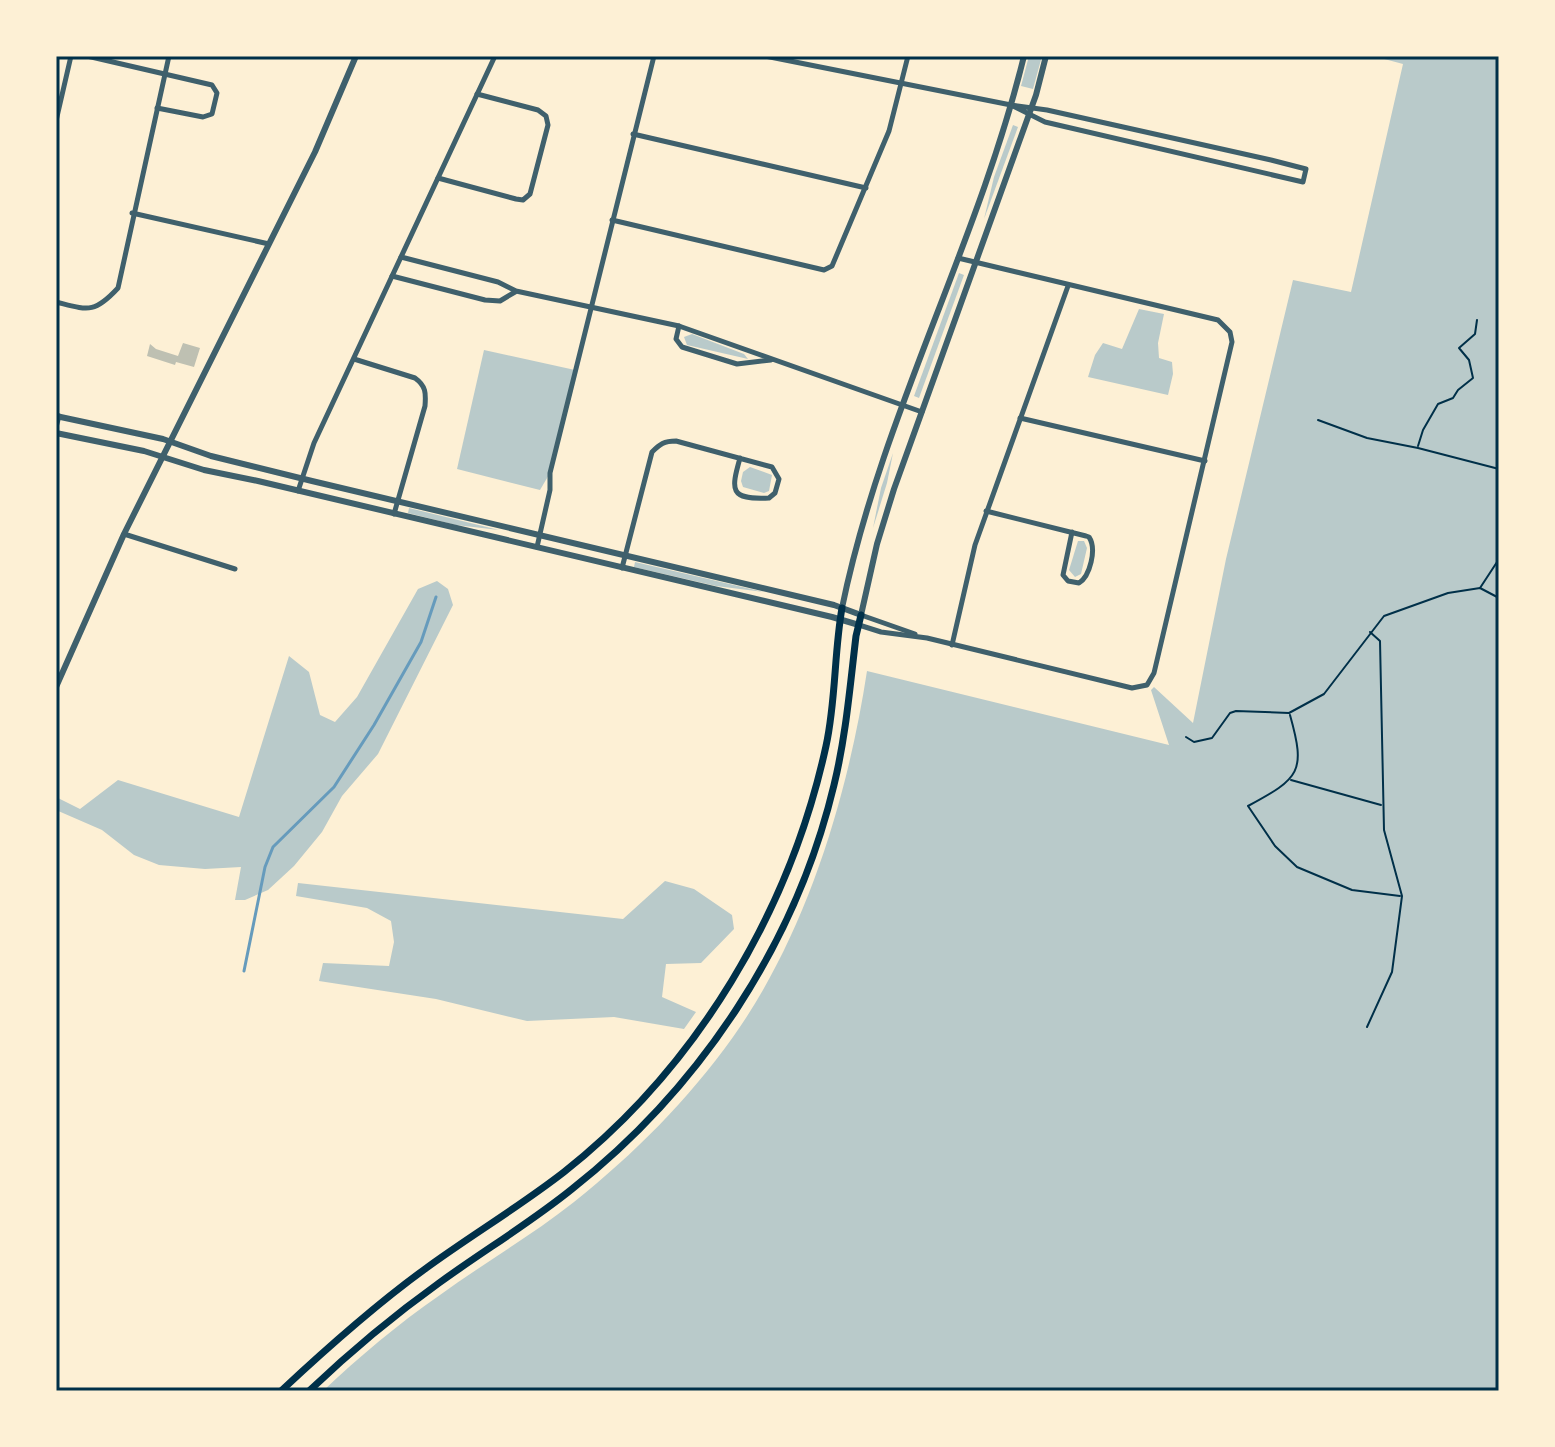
<svg xmlns="http://www.w3.org/2000/svg" width="1555" height="1447" font-family="'Libre Baskerville',serif">
  <style>
    .green { fill: #b9caca }
    .lines { fill: none; stroke-linecap: round; stroke-linejoin: round }
    .stream { stroke: #669bbc; stroke-width: 3 }
    .building { fill: #bec0b2 }
    .path { stroke: #003049; stroke-width: 2 }
    .minor { stroke: #3f606c; stroke-width: 5 }
    .tertiary { stroke: #3f606c; stroke-width: 6 }
    .secondary { stroke: #003049; stroke-width: 7 }
    .neatline { fill: none; stroke: #003049; stroke-width: 3 }
  </style>
  <rect width="100%" height="100%" fill="#fdf0d5"/>
  <!-- green -->
  <g class="green">
    <path d="M1029,56h13l-9,33 -12,-3z"/>
    <path d="M1373,56h126v1335h-1176c37,-35 75,-67 117,-96 44,-32 91,-59 134,-93 60,-48 114,-102 159,-165 74,-104 115,-242 134,-366l302,74 -18,-55 3,-3 39,36 33,-164 67,-279 58,12 52,-228z"/>
    <path d="M1013,125l5,2 -34,92 10,-42z"/>
    <path d="M959,273l5,2 -45,123 -5,-2z"/>
    <path d="M1139,309l25,5 -6,29 1,15 13,4 1,12 -5,21 -80,-18 7,-22 8,-12 19,6z"/>
    <path d="M692,334l52,20 4,5 -61,-14 -3,-8z"/>
    <path d="M484,350l91,20 -25,103 -10,17 -83,-21z"/>
    <path d="M893,453l-6,30 -14,45 8,-40z"/>
    <path d="M750,467l22,8 -3,16 -5,2 -21,-6 -2,-6 2,-9z"/>
    <path d="M409,508l90,22 -43,-5 -48,-12z"/>
    <path d="M1078,541h6l3,7 -6,26 -6,3 -6,-7z"/>
    <path d="M635,562l129,30 -48,-6 -82,-19z"/>
    <path d="M437,581l11,8 5,16 -75,149 -36,42 -20,36 -28,34 -26,24 -23,10h-10l6,-33 -36,2 -46,-4 -25,-10 -32,-25 -46,-20v-13l24,12 38,-29 121,37 50,-161 20,16 11,43 15,7 22,-25 61,-108z"/>
    <path d="M665,881l29,8 38,26 2,14 -33,34 -35,1 -4,33 34,15 -12,17 -70,-12 -87,4 -91,-22 -117,-18 4,-18 66,3 5,-24 -3,-21 -24,-13 -71,-12 2,-13 325,36z"/>
  </g>
  <g class="lines">
    <!-- stream -->
    <path class="stream" d="M244,971l21,-104 8,-20 61,-60 40,-62 47,-83 15,-45"/>
  </g>
  <!-- building -->
  <path class="building" d="M183,343l17,5 -6,19 -18,-5 -1,3 -28,-9 3,-12 6,5 22,7z"/>
  <g class="lines">
    <!-- path -->
    <g class="path">
      <path d="M1318,420l49,18 51,10 81,21"/>
      <path d="M1418,446l5,-16 15,-26 15,-6 5,-8 15,-12 -4,-18 -10,-12 16,-14 2,-14"/>
      <path d="M1480,588l19,-29"/>
      <path d="M1290,715c16,57 10,63 -42,91l27,40 22,21 55,23 48,6"/>
      <path d="M1186,737l8,5 18,-4 18,-25 6,-2 53,2 35,-19 60,-78 64,-23 32,-5 19,10"/>
      <path d="M1291,780l90,25"/>
      <path d="M1367,1027l25,-55 10,-76 -18,-66 -4,-189 -10,-9"/>
    </g>
    <!-- minor -->
    <g class="minor">
      <path d="M87,56l125,29 5,8 -5,21 -9,3 -46,-9"/>
      <path d="M765,56l246,49 36,5 224,50 35,9 -3,13 -258,-60 -34,-17"/>
      <path d="M56,121l15,-65"/>
      <path d="M633,134l233,54"/>
      <path d="M438,178l78,21 7,1 7,-6 18,-69 -2,-9 -8,-6 -61,-16"/>
      <path d="M132,213l137,31"/>
      <path d="M612,220l212,50 8,-4 57,-135 19,-75"/>
      <path d="M401,257l97,25 18,9 163,35 243,86"/>
      <path d="M392,276l93,24 15,1 15,-9"/>
      <path d="M56,302c32,8 38,12 62,-14l51,-232"/>
      <path d="M679,326l-3,13 6,8 55,17 34,-4"/>
      <path d="M354,359l61,19c11,8 11,15 10,28l-31,108"/>
      <path d="M1020,418l185,43"/>
      <path d="M56,427l3,-11"/>
      <path d="M298,491l16,-48 181,-387"/>
      <path d="M986,511l100,25 3,1c8,12 1,39 -10,46l-11,-2 -5,-6 9,-43"/>
      <path d="M124,534l111,35"/>
      <path d="M537,547l13,-57v-17l104,-417"/>
      <path d="M622,568l30,-116c8,-8 12,-11 24,-11l96,26 7,12 -4,14 -6,5c-40,2 -38,-8 -29,-40"/>
      <path d="M861,615l54,19"/>
      <path d="M859,625l22,7 46,6 205,50 15,-3 7,-12 78,-331 -2,-10 -12,-12 -260,-62"/>
      <path d="M952,645l23,-100 93,-259"/>
    </g>
    <!-- tertiary -->
    <g class="tertiary">
      <path d="M56,416l107,23 48,17 101,25 522,124 27,10 16,-71 17,-55 142,-394 10,-39"/>
      <path d="M56,433l88,18 60,19 54,11 574,136 27,8"/>
      <path d="M842,608c39,-191 136,-364 182,-552"/>
      <path d="M56,687l68,-153 191,-382 41,-96"/>
    </g>
    <!-- secondary -->
    <g class="secondary">
      <path d="M281,1391c46,-43 93,-85 144,-122 45,-33 94,-62 139,-97 133,-105 226,-261 262,-426 10,-45 8,-93 16,-138"/>
      <path d="M309,1391c41,-39 84,-75 130,-108 44,-32 91,-60 133,-94 128,-101 224,-245 262,-404 12,-49 16,-99 22,-149l5,-21"/>
    </g>
  </g>
  <!-- border -->
  <rect width="1555" height="1447" fill="none" stroke="#fdf0d5" stroke-width="116"/>
  <rect x="58" y="58" width="1439" height="1331" class="neatline"/>
</svg>
